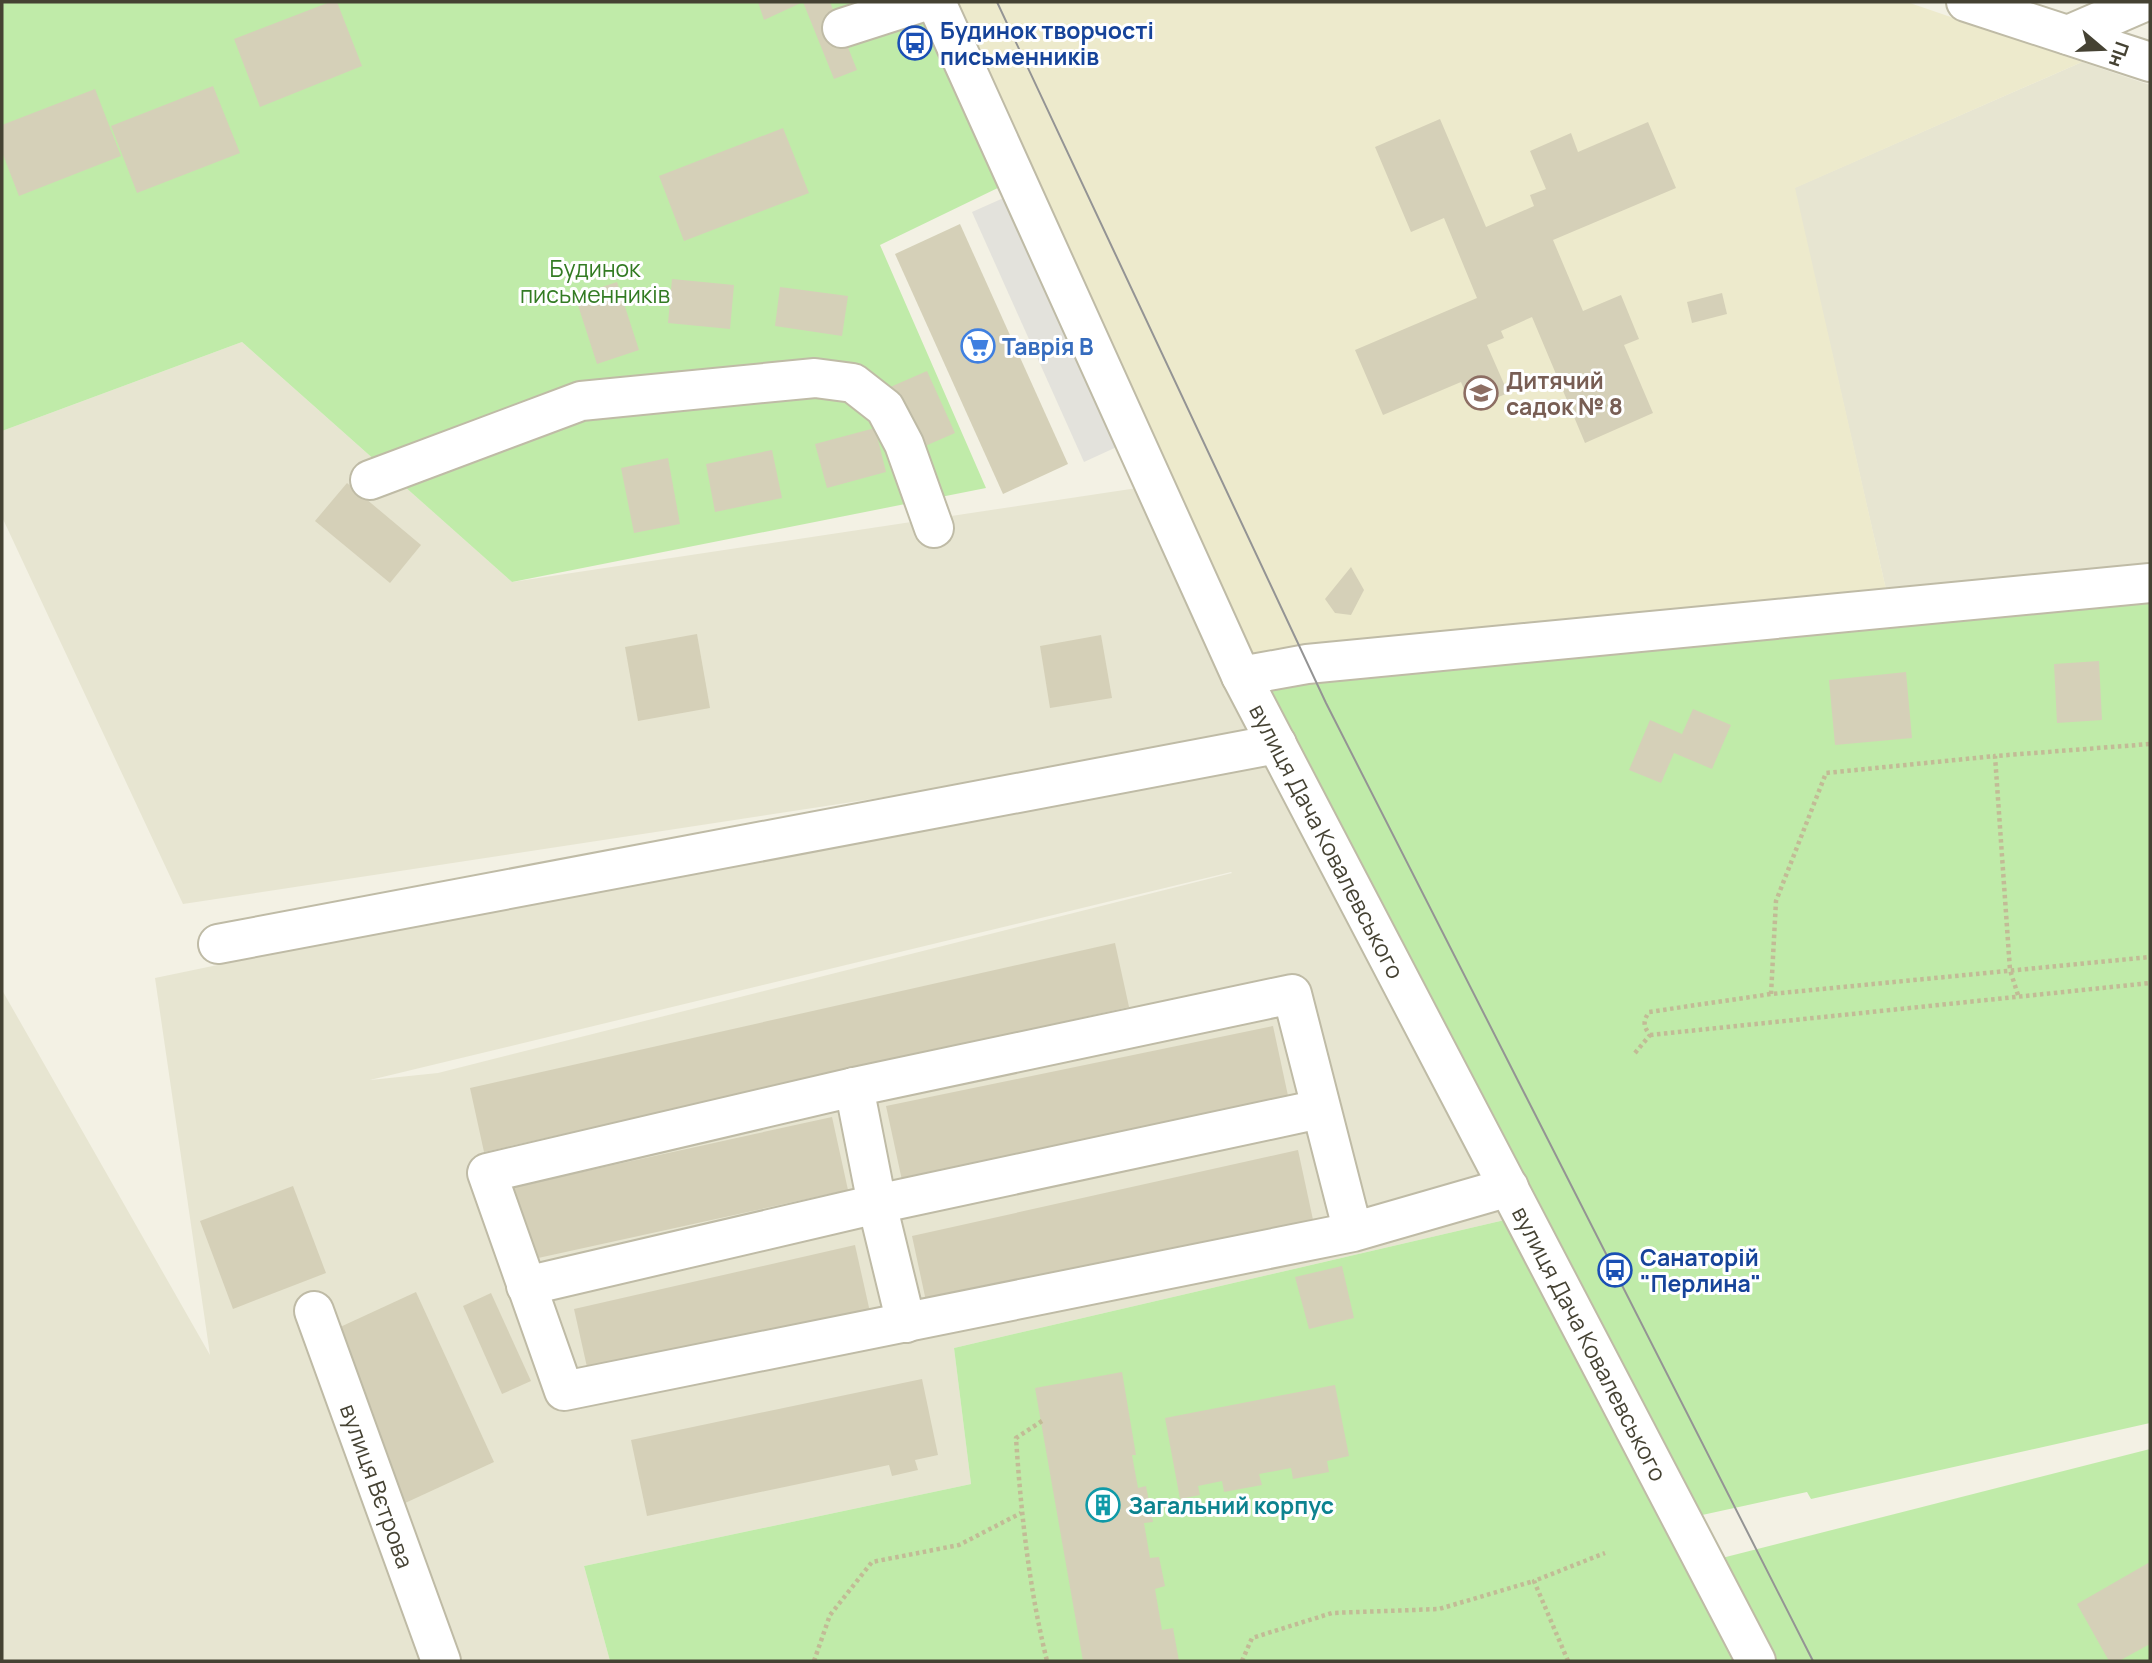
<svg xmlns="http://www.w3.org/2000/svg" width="2152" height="1663" font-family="Manrope,sans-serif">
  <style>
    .residential { fill: #e7e5d1; fill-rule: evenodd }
    .education { fill: #edeacc }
    .green { fill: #c0eba9 }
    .parking { fill: #e3e2dc }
    .building { fill: #d5d0b8 }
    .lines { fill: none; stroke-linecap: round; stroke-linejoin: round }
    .minor-casing { stroke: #bfbba6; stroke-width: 42 }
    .path { stroke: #c2bb96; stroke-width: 4.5; stroke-dasharray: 3.5 3.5; stroke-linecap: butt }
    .minor { stroke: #fff; stroke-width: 38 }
    .tram { stroke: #949494; stroke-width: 2 }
    .labels { text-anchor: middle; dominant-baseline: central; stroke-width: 6; stroke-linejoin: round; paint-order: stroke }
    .transit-label { font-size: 23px; font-weight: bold; fill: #164399; stroke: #fff; text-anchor: start }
    .park-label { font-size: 23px; fill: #337b23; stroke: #fff }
    .shop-label { font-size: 23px; font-weight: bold; fill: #366cbe; stroke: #fff; text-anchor: start }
    .education-label { font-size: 23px; font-weight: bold; fill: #785e54; stroke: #fff; text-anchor: start }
    .street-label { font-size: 23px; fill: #454233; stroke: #fff }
    .culture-label { font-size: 23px; font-weight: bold; fill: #0d838f; stroke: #fff; text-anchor: start }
  </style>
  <rect width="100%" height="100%" fill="#f3f1e4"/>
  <!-- residential -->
  <g class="residential">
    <path d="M2082,62l68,23v484l-262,29 -94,-410z"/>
    <path d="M242,342l270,240 632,-95 116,253 -1077,164 -181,-387v-86z"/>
    <path d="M1262,748l247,471 -555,129 17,136 -387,82 26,95h-608v-671l208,365 -55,-377zM1232,873l-794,200 -68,7 861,-208z"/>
  </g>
  <!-- education -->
  <path class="education" d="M950,2h957l175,60 -287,126 93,410 -647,67z"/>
  <!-- green -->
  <g class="green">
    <path d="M2,2h920l84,182 -126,61 106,243 -474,94 -270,-240 -240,89z"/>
    <path d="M2150,597v826l-339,76 -4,-7 -114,25 -436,-834z"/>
    <path d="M1509,1219l229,442h-1128l-26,-95 387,-82 -17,-136z"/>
    <path d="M2150,1449v212h-379l-53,-102z"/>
  </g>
  <!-- parking -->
  <path class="parking" d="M1008,196l113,249 -37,17 -112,-250z"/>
  <!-- building -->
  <g class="building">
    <path d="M330,2h7l25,64 -102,41 -26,-68z"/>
    <path d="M758,2h72l27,68 -23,9 -31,-77 -39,18z"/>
    <path d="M213,86l27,67 -103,40 -26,-67z"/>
    <path d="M95,89l26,67 -102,40 -17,-44v-27z"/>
    <path d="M1440,119l46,108 48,-21 -4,-11 16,-6 -16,-38 41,-18 7,19 70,-30 28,66 -123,52 30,71 38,-16 18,44 -15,6 29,68 -68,30 -53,-126 -31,14 3,7 -17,7 21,48 -36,15 -11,-26 -78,33 -28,-65 122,-52 -33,-80 -33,14 -36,-85z"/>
    <path d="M783,128l26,65 -125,48 -25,-65z"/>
    <path d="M960,224l108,240 -65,30 -108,-240z"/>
    <path d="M672,279l62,6 -4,44 -62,-6z"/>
    <path d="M617,282l22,68 -42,14 -22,-68z"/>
    <path d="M780,287l68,9 -6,40 -67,-10z"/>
    <path d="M1722,293l5,21 -35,9 -5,-21z"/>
    <path d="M927,371l28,62 -39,17 -28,-62z"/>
    <path d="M875,428l11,44 -59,16 -12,-44z"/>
    <path d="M772,450l10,48 -67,14 -9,-48z"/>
    <path d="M668,458l12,66 -46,9 -13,-65z"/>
    <path d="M347,483l74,62 -31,38 -75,-62z"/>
    <path d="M1351,567l13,23 -13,25 -16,-2 -10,-14z"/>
    <path d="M697,634l13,74 -72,13 -13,-74z"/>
    <path d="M1101,635l11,63 -62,10 -10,-62z"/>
    <path d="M2099,661l3,59 -45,3 -3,-59z"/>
    <path d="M1906,672l6,66 -77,7 -6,-65z"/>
    <path d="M1693,709l38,16 -19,44 -38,-16 -13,30 -32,-13 21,-50 32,14z"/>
    <path d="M1115,943l14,64 -645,145 -14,-64z"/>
    <path d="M1273,1026l17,79 -387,80 -17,-79z"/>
    <path d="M832,1117l16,73 -319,70 -16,-73z"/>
    <path d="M1298,1150l17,79 -386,86 -17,-79z"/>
    <path d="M293,1186l33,87 -93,36 -33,-88z"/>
    <path d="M855,1245l15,67 -281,64 -15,-67z"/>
    <path d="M1342,1266l12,52 -45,11 -14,-52z"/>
    <path d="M416,1292l78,170 -91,42 -78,-170z"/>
    <path d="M491,1293l40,88 -29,13 -39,-88z"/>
    <path d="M1122,1372l14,83h-4l6,33 8,-2 7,36 -9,1 6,35 9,-1 6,29 -10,3 7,41 11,-2 6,33h-96l-48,-273z"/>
    <path d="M922,1379l16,76 -23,5 3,10 -26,6 -3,-11 -242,51 -16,-76z"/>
    <path d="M1335,1385l14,71 -22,5 2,11 -36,7 -2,-11 -32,6 3,11 -38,7 -2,-11 -24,5 2,9 -20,4 -15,-81z"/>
    <path d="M2150,1562v82l-31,17h-10l-32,-57z"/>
  </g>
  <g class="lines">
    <defs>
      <g id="minor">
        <path id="s1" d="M936,2l305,674 515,985"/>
        <path d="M1966,2l184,60"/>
        <path d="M842,28l81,-26"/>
        <path d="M2068,35l76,-33"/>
        <path d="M370,480l211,-79 234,-23 38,5 32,25 19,36 30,84"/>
        <path d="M1241,676l66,-12 843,-81"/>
        <path d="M218,944l1059,-200"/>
        <path d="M854,1087l23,117 29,119"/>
        <path d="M1353,1232l-61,-238 -438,93 -367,86 77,218 789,-159 156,-45"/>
        <path d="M526,1286l351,-82 443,-95"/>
        <path id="s2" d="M314,1311l127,350"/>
      </g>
    </defs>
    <!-- minor casing -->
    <use href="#minor" class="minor-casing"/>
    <!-- path -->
    <g class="path">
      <path d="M1771,994l5,-93 50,-128 169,-17"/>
      <path d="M2018,995l-8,-25 -15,-214 155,-12"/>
      <path d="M1650,1035l500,-52"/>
      <path d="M1635,1053l15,-18c-7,-9 -7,-14 -1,-23l122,-18 379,-37"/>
      <path d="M1042,1421l-26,17c5,75 13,150 31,223"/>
      <path d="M814,1661l16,-46 42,-53 87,-17 62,-32"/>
      <path d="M1242,1661l10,-23 80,-25 107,-4 95,-28"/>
      <path d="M1568,1661l-34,-80 71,-28"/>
    </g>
    <!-- minor -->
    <use href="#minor" class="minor"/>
    <!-- tram -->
    <path class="tram" d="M997,2l329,701 487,958"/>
  </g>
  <!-- icons -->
  <defs>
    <symbol id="bus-ring" viewBox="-11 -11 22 22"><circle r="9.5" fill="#fff" stroke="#1a4fb4" stroke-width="1.5"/><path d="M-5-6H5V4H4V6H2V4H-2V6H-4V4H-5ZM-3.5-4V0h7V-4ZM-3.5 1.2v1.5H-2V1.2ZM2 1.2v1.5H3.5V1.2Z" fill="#1a4fb4"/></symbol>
    <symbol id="supermarket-ring" viewBox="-11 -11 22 22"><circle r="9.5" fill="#fff" stroke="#3f7fe0" stroke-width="1.5"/><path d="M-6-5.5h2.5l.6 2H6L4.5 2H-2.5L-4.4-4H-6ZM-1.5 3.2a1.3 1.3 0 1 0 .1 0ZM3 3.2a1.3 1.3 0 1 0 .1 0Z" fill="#3f7fe0"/></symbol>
    <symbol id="school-ring" viewBox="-11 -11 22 22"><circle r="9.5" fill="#fff" stroke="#8d6e63" stroke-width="1.5"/><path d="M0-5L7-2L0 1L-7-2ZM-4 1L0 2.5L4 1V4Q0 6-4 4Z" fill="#8d6e63"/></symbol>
    <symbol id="building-ring" viewBox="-11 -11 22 22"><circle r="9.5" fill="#fff" stroke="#0f9aa8" stroke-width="1.5"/><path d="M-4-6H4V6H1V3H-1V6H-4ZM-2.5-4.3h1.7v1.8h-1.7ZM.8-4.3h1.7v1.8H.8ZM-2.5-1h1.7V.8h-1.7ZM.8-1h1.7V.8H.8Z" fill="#0f9aa8"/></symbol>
  </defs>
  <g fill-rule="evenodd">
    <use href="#bus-ring" x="896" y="24" width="38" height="38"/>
    <use href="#supermarket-ring" x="959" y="327" width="38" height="38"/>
    <use href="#school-ring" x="1462" y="374" width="38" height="38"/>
    <use href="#bus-ring" x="1596" y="1251" width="38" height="38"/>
    <use href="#building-ring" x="1084" y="1486" width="38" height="38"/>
  </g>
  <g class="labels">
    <!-- transit labels -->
    <g class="transit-label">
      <text x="940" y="30">Будинок творчості<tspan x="940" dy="26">письменників</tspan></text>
      <text x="1640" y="1257">Санаторій<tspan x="1640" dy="26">"Перлина"</tspan></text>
    </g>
    <!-- park labels -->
    <g class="park-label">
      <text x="595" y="268">Будинок<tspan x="595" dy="26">письменників</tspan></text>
    </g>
    <!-- shop labels -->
    <g class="shop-label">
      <text x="1002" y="346">Таврія В</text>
    </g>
    <!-- education labels -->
    <g class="education-label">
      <text x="1506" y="380">Дитячий<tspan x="1506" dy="26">садок № 8</tspan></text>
    </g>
    <!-- street labels -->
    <g class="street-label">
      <text stroke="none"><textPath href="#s1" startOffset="926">вулиця Дача Ковалевського</textPath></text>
      <text stroke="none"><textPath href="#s1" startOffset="1493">вулиця Дача Ковалевського</textPath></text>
      <text stroke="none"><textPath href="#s2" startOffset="186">вулиця Вєтрова</textPath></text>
    </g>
    <!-- culture labels -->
    <g class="culture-label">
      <text x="1128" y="1505">Загальний корпус</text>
    </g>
  </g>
  <!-- border -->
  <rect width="2152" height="1663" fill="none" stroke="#454233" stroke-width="7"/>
  <!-- north arrow -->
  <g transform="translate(2103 49) rotate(109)" stroke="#ffffff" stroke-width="5" paint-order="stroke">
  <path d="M0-5L12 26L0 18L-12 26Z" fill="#454233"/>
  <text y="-10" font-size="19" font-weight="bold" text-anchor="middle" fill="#454233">Пн</text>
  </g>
</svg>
